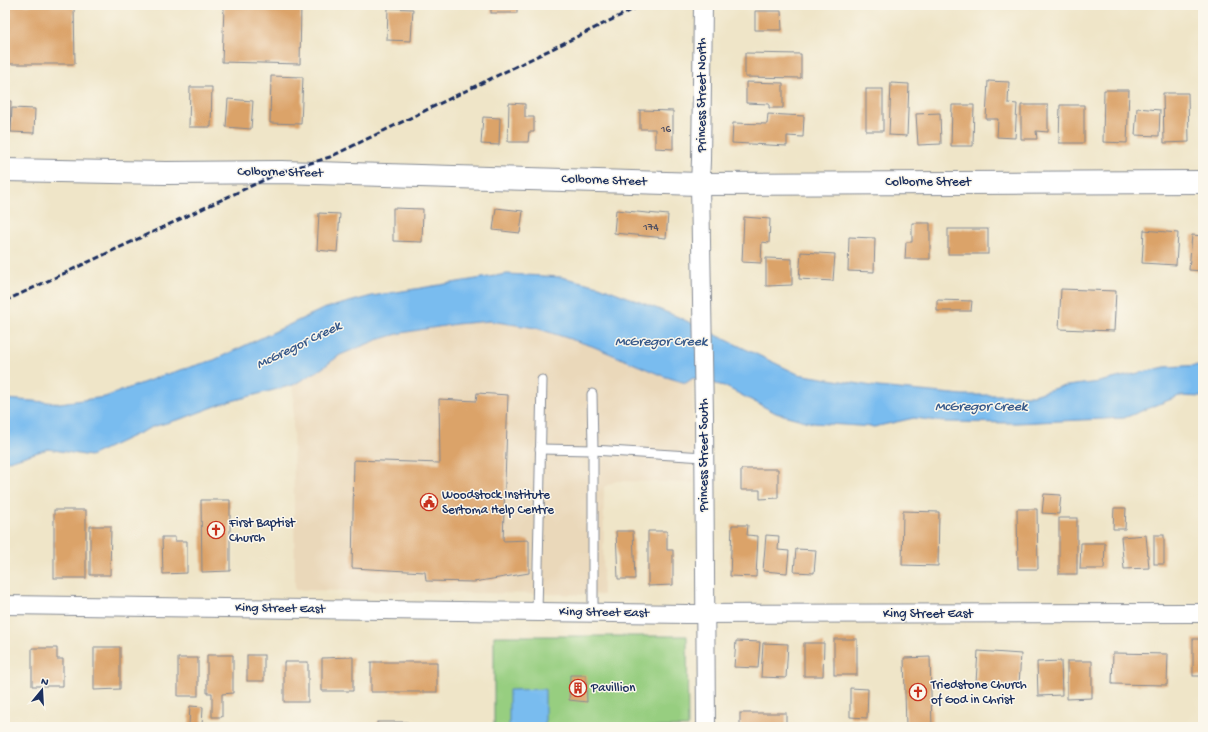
<svg xmlns="http://www.w3.org/2000/svg" width="1208" height="732" font-family="'Gochi Hand',sans-serif">
  <style>
    .built { fill: #ead8ba }
    .green { fill: #97ce80; stroke: #597e6f }
    .water { fill: #79bcef; stroke: #4a76a6 }
    .building { fill: #dba369 }
    .lines { fill: none; stroke-linecap: round; stroke-linejoin: round }
    .service-casing { stroke: #858a93; stroke-width: 11 }
    .minor-casing { stroke: #858a93; stroke-width: 20 }
    .tertiary-casing { stroke: #858a93; stroke-width: 24 }
    .service { stroke: #fff; stroke-width: 9 }
    .minor { stroke: #fff; stroke-width: 18 }
    .tertiary { stroke: #fff; stroke-width: 22 }
    .rail { stroke: #1b2f5e; stroke-width: 3; stroke-dasharray: 6 3; stroke-linecap: butt }
    .labels { text-anchor: middle; dominant-baseline: central; stroke-width: 3; stroke-linejoin: round; paint-order: stroke }
    .number-label { font-size: 11px; fill: #4b4c61 }
    .street-label { font-size: 13px; fill: #1b2f5e; stroke: #fbf7ec }
    .poi-label { font-size: 13px; fill: #1b2f5e; stroke: #fbf7ec; text-anchor: start }
    .water-label { font-size: 14px; font-style: italic; fill: #37598a; stroke: #fbf7ec }
  </style>
  <rect width="100%" height="100%" fill="#fbf7ec"/>
  <filter id="ink" filterUnits="userSpaceOnUse"><feTurbulence type="fractalNoise" baseFrequency=".025" numOctaves="2"/><feDisplacementMap in="SourceGraphic" scale="8" xChannelSelector="R" yChannelSelector="G"/><feConvolveMatrix kernelMatrix="1 2 1 2 8 2 1 2 1" color-interpolation-filters="sRGB"/></filter>
  <filter id="wash" filterUnits="userSpaceOnUse"><feTurbulence type="fractalNoise" baseFrequency=".012" numOctaves="4" result="noise"/><feDisplacementMap in="SourceGraphic" scale="16" xChannelSelector="R" yChannelSelector="G"/><feGaussianBlur stdDeviation="0.9" result="paint"/><feColorMatrix in="noise" values="0 0 0 0 0 0 0 0 0 0 0 0 0 0 0 0 0 1.4 0 .05"/><feComposite in="paint" operator="in"/></filter>
  <g filter="url(#wash)">
    <rect width="100%" height="100%" fill="#efe5c8"/>
    <!-- built -->
    <path class="built" d="M490,321l46,7 56,18 71,30 23,7 7,-5 1,105 -78,-2 -12,6 -1,108 -308,-5 -2,-163v-42l28,-16 19,-14 37,-15 24,-7 55,-9z"/>
    <!-- green -->
    <path class="green" d="M494,636h193l1,91h-194z"/>
    <!-- water -->
    <g class="water">
      <path d="M507,274l54,3 38,9 77,30 122,58 80,13 85,8h70l26,-8 40,-5 66,-15 38,-2v32l-24,-1 -55,22 -108,5 -69,-1 -33,-4 -40,9 -61,-4 -37,-10 -52,-27 -31,-8 -7,5 -23,-7 -71,-30 -56,-18 -46,-7 -34,3 -55,9 -24,7 -37,15 -19,14 -28,16 -69,18 -40,15 -32,9 -62,29 -42,-7 -39,12 -4,-1v-61l55,4 45,-6 59,-22 50,-15 109,-51 49,-13z"/>
      <path d="M545,689v38h-36v-37z"/>
    </g>
    <g id="blocks">
      <!-- building -->
      <g class="building">
        <path d="M5,5h69l1,59h-70z"/>
        <path d="M267,5h34l-1,59 -78,-2 2,-56 43,1z"/>
        <rect x="491" y="5" width="26" height="8"/>
        <path d="M388,8l25,1 -2,32 -24,-1z"/>
        <path d="M755,11h26l1,19h-27z"/>
        <path d="M745,53l56,1v24l-56,-1z"/>
        <path d="M271,76l32,1 -2,47 -31,-1z"/>
        <path d="M988,81l21,1 -1,21 9,1 -2,34 -18,-1 1,-18h-12z"/>
        <path d="M746,82l37,1v25h-14v-4l-23,-1z"/>
        <path d="M891,83l18,1 -2,52 -18,-1z"/>
        <path d="M190,87h22l-1,40h-22z"/>
        <rect x="866" y="89" width="17" height="42"/>
        <path d="M1104,90h25l-2,53 -24,-1z"/>
        <path d="M1163,93h25l1,49 -25,1z"/>
        <path d="M228,99l25,2 -2,28 -25,-2z"/>
        <path d="M5,101h6l-1,32h-5z"/>
        <path d="M509,103l16,1v13h9v15h-5l-1,10h-20z"/>
        <path d="M952,105h22l-1,41h-22z"/>
        <path d="M1021,105h27v27l-12,-1 1,8h-16z"/>
        <path d="M1060,105h24v38h-25z"/>
        <path d="M12,108l23,1 -1,24 -23,-1z"/>
        <path d="M1137,108l23,2 -1,26 -24,-1z"/>
        <path d="M640,110l33,1v38l-18,-1v-19h-15z"/>
        <path d="M940,113l1,31 -23,1 -2,-31z"/>
        <path d="M768,114l36,2 -1,21 -16,-1v10l-55,-3 1,-20 34,1z"/>
        <path d="M483,117l17,1 -1,27 -18,-1z"/>
        <path d="M393,208l30,1 -1,33 -29,-1z"/>
        <path d="M496,208l27,3 -3,22 -27,-3z"/>
        <path d="M616,210l52,5 -2,23 -52,-5z"/>
        <path d="M319,213l21,1 -3,38 -20,-2z"/>
        <path d="M744,217l26,2 -1,24 -7,-1 -1,21 -19,-1z"/>
        <path d="M912,223h18v36h-25l1,-17h6z"/>
        <rect x="948" y="229" width="40" height="25"/>
        <path d="M1144,230l34,3 -2,32 -34,-2z"/>
        <path d="M1192,235l11,1v35l-14,-1z"/>
        <path d="M849,237l26,1 -1,34 -26,-1z"/>
        <path d="M801,252l34,2 -2,27 -34,-2z"/>
        <path d="M766,258l26,1v26l-26,1z"/>
        <path d="M1061,289l55,2 -2,40 -55,-2z"/>
        <path d="M937,300l35,1 -1,10h-34z"/>
        <path d="M477,393l31,2 -5,146 26,-1v33l-55,9 -46,-1h-2l-1,-9 -73,-4 2,-108 86,3 -1,-64 37,2z"/>
        <path d="M741,469h37v29l-18,1v-9h-19z"/>
        <path d="M1044,494l17,1 -2,19 -17,-1z"/>
        <path d="M201,500h29v71l-28,1z"/>
        <path d="M1114,508h12l-1,21h-12z"/>
        <path d="M1017,509h20l1,60h-20z"/>
        <rect x="54" y="510" width="32" height="68"/>
        <path d="M903,511l36,1 -1,54 -36,-1z"/>
        <rect x="1059" y="518" width="18" height="56"/>
        <path d="M732,525h16l-1,10 11,1 -2,41 -26,-1z"/>
        <path d="M90,526h21l-1,49h-20z"/>
        <path d="M616,531h17l2,48h-17z"/>
        <path d="M648,531h19v19h6v35l-25,1z"/>
        <path d="M766,535l13,1 -1,14 11,1 -2,22 -24,-2z"/>
        <path d="M1146,535l3,33 -25,1 -3,-32z"/>
        <rect x="1154" y="535" width="10" height="29"/>
        <path d="M162,537h13v4h12v32l-24,1z"/>
        <path d="M1081,543h24l-1,26h-24z"/>
        <path d="M796,549l20,1 -2,23 -20,-1z"/>
        <rect x="834" y="639" width="23" height="36"/>
        <rect x="1193" y="639" width="10" height="37"/>
        <path d="M736,641l24,1 -2,26 -24,-1z"/>
        <path d="M763,643l25,1 -2,34 -25,-1z"/>
        <path d="M804,643h20l-1,33h-19z"/>
        <path d="M94,647h26v42l-26,1z"/>
        <path d="M32,648h25v11h6v27h-31z"/>
        <path d="M978,651l43,3 -2,31 -43,-3z"/>
        <path d="M1113,653l55,1 -1,31 -55,-1z"/>
        <path d="M207,655h26v38l-11,1v23h-10v-24h-5z"/>
        <rect x="247" y="655" width="17" height="26"/>
        <path d="M353,657v34h-31v-33z"/>
        <path d="M930,657l2,70h-26l-2,-69z"/>
        <rect x="178" y="658" width="20" height="38"/>
        <path d="M1061,661l1,34 -24,1 -1,-34z"/>
        <path d="M1067,661h25v37l-25,1z"/>
        <rect x="284" y="662" width="24" height="40"/>
        <rect x="371" y="662" width="66" height="30"/>
        <path d="M570,675h16l1,27 -18,-2z"/>
        <path d="M850,688l18,1 -1,29 -17,-1z"/>
        <path d="M190,706l13,1 -1,19 -13,-1z"/>
        <rect x="740" y="713" width="46" height="14"/>
        <rect x="377" y="722" width="30" height="5"/>
      </g>
    </g>
  </g>
  <g filter="url(#ink)">
    <use href="#blocks" fill-opacity="0" stroke="#858a93" stroke-width="1"/>
    <g class="lines">
      <defs>
        <g id="service">
          <path d="M592,394l1,56 111,7"/>
          <path d="M540,449l53,1v163"/>
          <path d="M537,613l5,-233"/>
        </g>
        <g id="minor">
          <path d="M703,5l-2,155 -1,24 4,232 2,311"/>
          <path d="M5,605l682,9 516,-1"/>
        </g>
        <path id="tertiary" d="M5,170l161,3 115,-1 419,12 503,-2"/>
      </defs>
      <!-- service casing -->
      <use href="#service" class="service-casing"/>
      <!-- minor casing -->
      <use href="#minor" class="minor-casing"/>
      <!-- tertiary casing -->
      <use href="#tertiary" class="tertiary-casing"/>
      <!-- service -->
      <use href="#service" class="service"/>
      <!-- minor -->
      <use href="#minor" class="minor"/>
      <!-- tertiary -->
      <use href="#tertiary" class="tertiary"/>
      <!-- rail -->
      <path class="rail" d="M5,301l276,-129 49,-15 312,-152"/>
    </g>
  </g>
  <!-- icons -->
  <defs>
    <symbol id="civic-ring" viewBox="-11 -11 22 22"><circle r="9.5" fill="#fbf7ec" stroke="#c8321e" stroke-width="1.5"/><path d="M-.6-6.5H3V-4.5H.6V-3L4-1V1h2V6H-6V1h2V-1L-.6-3ZM-1.2 2.5V6h2.4V2.5Z" fill="#c8321e"/></symbol>
    <symbol id="church-ring" viewBox="-11 -11 22 22"><circle r="9.5" fill="#fbf7ec" stroke="#c8321e" stroke-width="1.5"/><path d="M-1.2-6h2.4v3.5h3.3v2.4h-3.3V6h-2.4V-.1h-3.3v-2.4h3.3Z" fill="#c8321e"/></symbol>
    <symbol id="building-ring" viewBox="-11 -11 22 22"><circle r="9.5" fill="#fbf7ec" stroke="#c8321e" stroke-width="1.5"/><path d="M-4-6H4V6H1V3H-1V6H-4ZM-2.5-4.3h1.7v1.8h-1.7ZM.8-4.3h1.7v1.8H.8ZM-2.5-1h1.7V.8h-1.7ZM.8-1h1.7V.8H.8Z" fill="#c8321e"/></symbol>
  </defs>
  <g fill-rule="evenodd">
    <use href="#civic-ring" x="419" y="492" width="20" height="20"/>
    <use href="#church-ring" x="206" y="520" width="20" height="20"/>
    <use href="#building-ring" x="568" y="678" width="20" height="20"/>
    <use href="#church-ring" x="908" y="682" width="20" height="20"/>
  </g>
  <g class="labels">
    <!-- number labels -->
    <g class="number-label">
      <text x="666" y="130">16</text>
      <text x="651" y="228">174</text>
    </g>
    <!-- street labels -->
    <g class="street-label">
      <text transform="translate(702 95) rotate(-90)">Princess Street North</text>
      <text transform="translate(280 173) rotate(1)">Colborne Street</text>
      <text transform="translate(604 181) rotate(2)">Colborne Street</text>
      <text x="928" y="182">Colborne Street</text>
      <text transform="translate(704 455) rotate(-90)">Princess Street South</text>
      <text transform="translate(280 609) rotate(1)">King Street East</text>
      <text transform="translate(604 613) rotate(1)">King Street East</text>
      <text x="928" y="614">King Street East</text>
    </g>
    <!-- poi labels -->
    <g class="poi-label">
      <text x="442" y="495">Woodstock Institute<tspan x="442" dy="15">Sertoma Help Centre</tspan></text>
      <text x="229" y="523">First Baptist<tspan x="229" dy="15">Church</tspan></text>
      <text x="931" y="685">Triedstone Church<tspan x="931" dy="15">of God in Christ</tspan></text>
      <text x="591" y="688">Pavillion</text>
    </g>
    <!-- water labels -->
    <g class="water-label">
      <text x="661" y="342">McGregor Creek</text>
      <text transform="translate(299 346) rotate(-26)">McGregor Creek</text>
      <text x="981" y="407">McGregor Creek</text>
    </g>
  </g>
  <!-- margin -->
  <rect width="1208" height="732" fill="none" stroke="#fbf7ec" stroke-width="20"/>
  <!-- north arrow -->
  <g transform="translate(42 690) rotate(18)" stroke="#fbf7ec" stroke-width="3" paint-order="stroke">
  <path d="M0-3L7 15L0 10L-7 15Z" fill="#1b2f5e"/>
  <text y="-6" font-size="11" font-weight="bold" text-anchor="middle" fill="#1b2f5e">N</text>
  </g>
</svg>
